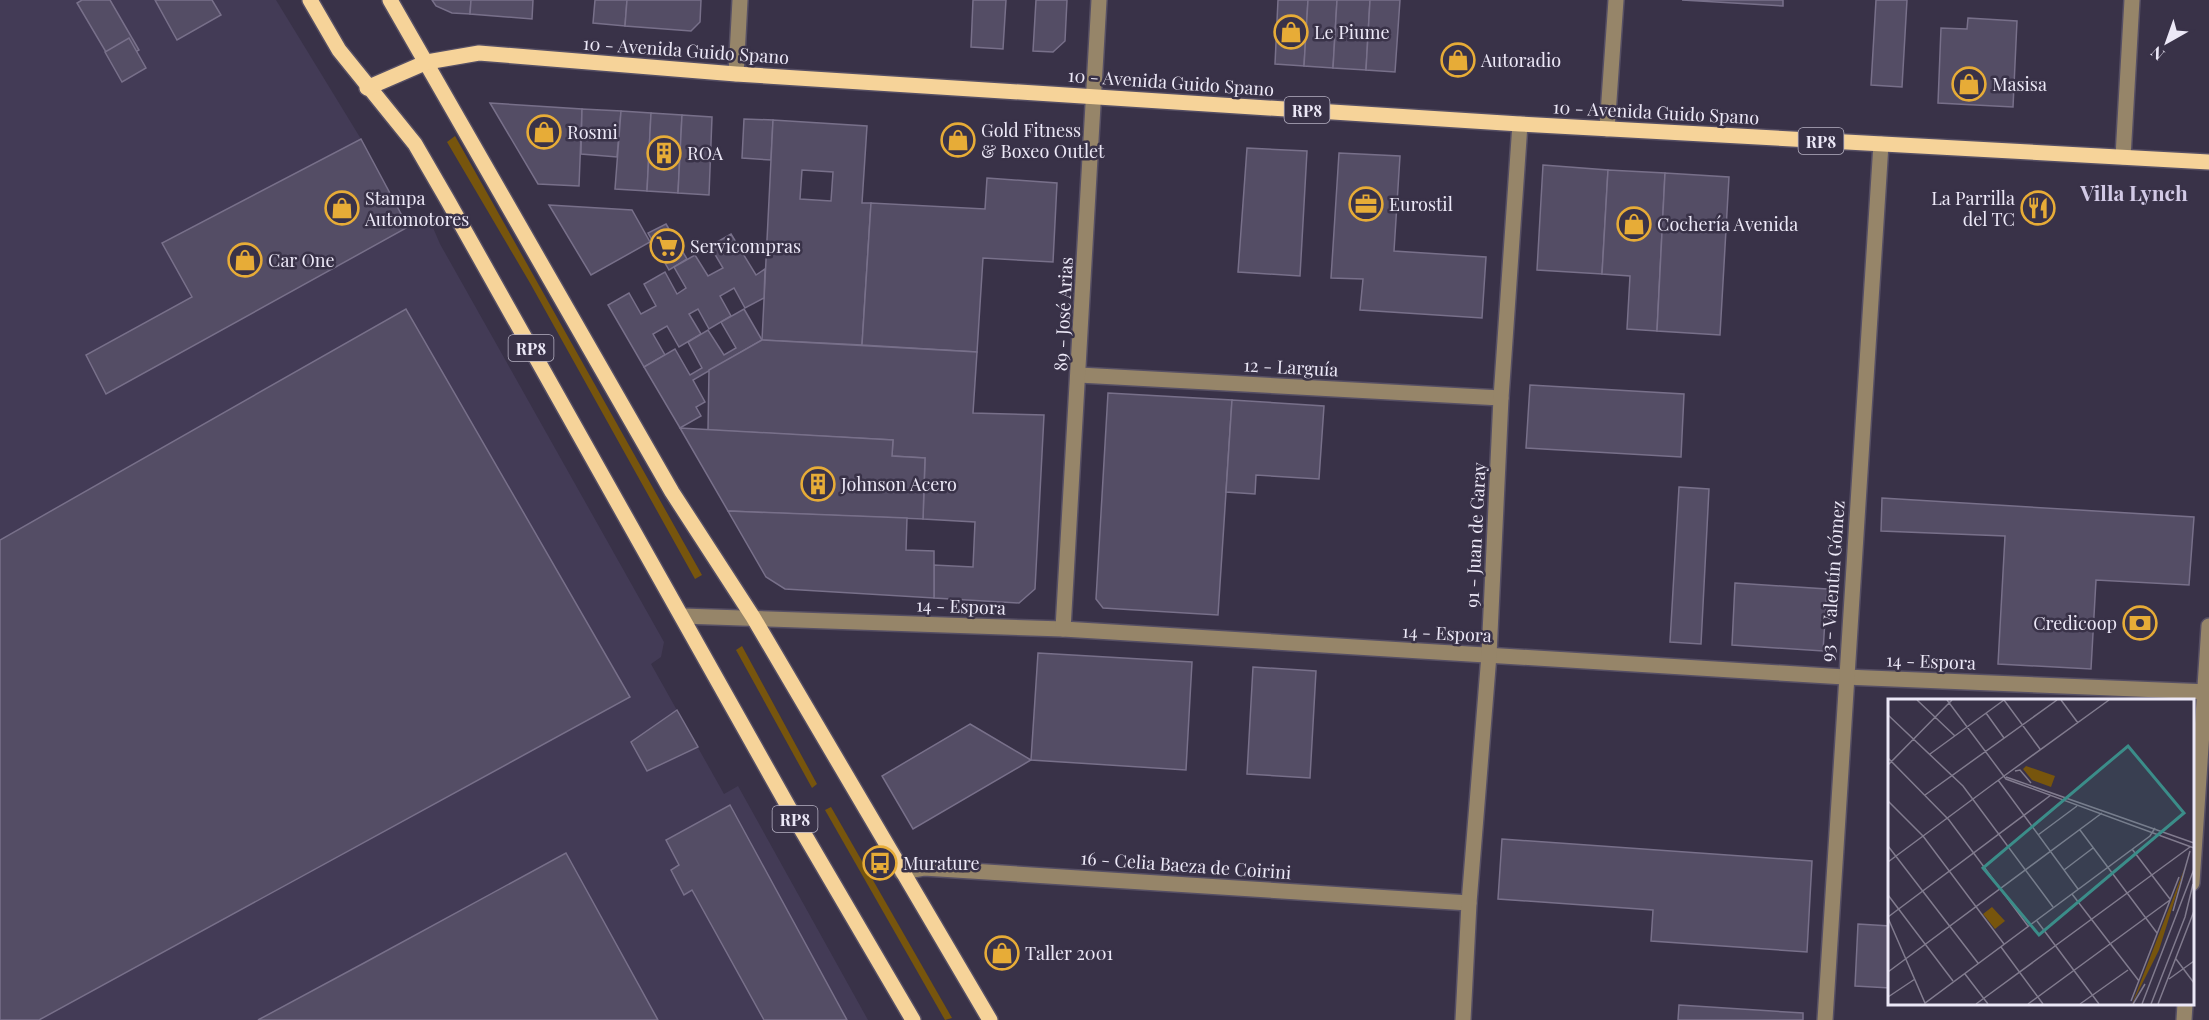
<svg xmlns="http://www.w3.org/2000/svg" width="2209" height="1020" font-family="'Playfair Display',serif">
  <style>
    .built { fill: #433b56 }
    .green { fill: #77550d }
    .building { fill: #544d65; stroke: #78708a; stroke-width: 1.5; fill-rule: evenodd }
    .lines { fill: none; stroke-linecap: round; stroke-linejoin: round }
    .minor-casing { stroke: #564f64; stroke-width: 18 }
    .major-casing { stroke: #564f64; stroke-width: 18 }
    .minor { stroke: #968569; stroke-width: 15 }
    .major { stroke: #f6d399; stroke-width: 15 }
    .labels { text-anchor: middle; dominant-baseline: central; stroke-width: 5; stroke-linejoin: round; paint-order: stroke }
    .shield { fill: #393248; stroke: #b6b1c2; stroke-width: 1.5 }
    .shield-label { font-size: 16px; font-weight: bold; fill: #ece8f7 }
    .poi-label { font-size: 18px; fill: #ece8f7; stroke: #393248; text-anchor: start }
    .street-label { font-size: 18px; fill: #ece8f7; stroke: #393248 }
    .quarter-label { font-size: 21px; font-weight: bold; fill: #d2cae6; stroke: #393248 }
    .inset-road { fill: none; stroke: #817b8e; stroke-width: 1.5 }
    .view { fill: #3b8d89; fill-opacity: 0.15; stroke: #3b8d89; stroke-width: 3 }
    .inset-edge { fill: none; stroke: #ece8f7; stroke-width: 3 }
  </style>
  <rect width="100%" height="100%" fill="#393248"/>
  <!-- built -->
  <path class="built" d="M0,0h276l85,139 46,87 21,-10 12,28 224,398 -3,15 -10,7 73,130 14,-8 130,234h-868z"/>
  <!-- green -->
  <g class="green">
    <path d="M455,136l247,439 -7,4 -165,-296 -83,-141z"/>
    <path d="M742,646l75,138 -5,4 -76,-138z"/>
    <path d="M831,807l121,211 -7,2 -120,-210z"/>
  </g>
  <!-- building -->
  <g class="building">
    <path d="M82,0h28l29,50 -26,14 -36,-61z"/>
    <path d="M155,0h57l9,15 -44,25z"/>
    <path d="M432,0h39l-1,14 -18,-1 -16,-7z"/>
    <path d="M471,0h62l-1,19 -62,-5z"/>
    <path d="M595,0h32l-2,26 -32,-3z"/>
    <path d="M627,0h74l-1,22 -9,9 -66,-5z"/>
    <path d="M973,0h33l-3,49 -32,-2z"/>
    <path d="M1036,0h31l-2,41 -12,11 -20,-1z"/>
    <path d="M1278,0h30l-4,66 -29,-2z"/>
    <path d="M1308,0h29l-4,68 -29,-2z"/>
    <path d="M1337,0h33l-4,70 -33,-2z"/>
    <path d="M1370,0h30l-5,72 -29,-2z"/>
    <path d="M1682,0h101v6z"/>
    <path d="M1876,0h31l-5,87 -31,-2z"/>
    <path d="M1968,18l49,3 -4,86 -75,-4 3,-75 26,1z"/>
    <path d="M129,38l17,30 -24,14 -17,-30z"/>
    <path d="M490,103l92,6 -3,77 -41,-2z"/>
    <path d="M582,109l39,2 -4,46 -36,-3z"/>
    <path d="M621,111l30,2 -4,78 -32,-2z"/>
    <path d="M651,113l31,2 -4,78 -31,-2z"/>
    <path d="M682,115l30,2 -3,78 -31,-2z"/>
    <path d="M744,119l29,1 -2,40 -29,-2z"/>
    <path d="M773,120l94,6 -5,77h9l-9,142 -100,-5zM802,170l31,2 -2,29 -31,-2z"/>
    <path d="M361,139l47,88 -302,167 -20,-39 106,-58 -30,-54z"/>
    <path d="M1247,148l60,3 -7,125 -62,-4z"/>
    <path d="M1339,153l61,3 -6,95 92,6 -4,61 -122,-8 3,-31 -32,-1z"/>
    <path d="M1543,165l65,5 -6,104 -65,-4z"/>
    <path d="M1608,170l57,3 -8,158 -30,-2 3,-53 -28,-2z"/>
    <path d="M1665,173l64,4 -9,158 -63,-4z"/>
    <path d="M987,178l70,5 -4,79 -70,-4 -6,94 -115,-7 9,-142 114,6z"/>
    <path d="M549,205l83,5 18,32 -59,33z"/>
    <path d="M666,224l21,35 -18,11 -21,-37z"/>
    <path d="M731,234l25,41 9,-6 -1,29 -19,10 -11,-20 -14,8 11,20 -22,13 -11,-20 -9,5 12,20 -22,13 -12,-21 -14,8 12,21 -21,12 -36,-62 21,-12 12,21 15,-8 -12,-22 21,-12 12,22 9,-6 -12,-21 21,-12 13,21 15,-8 -13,-22z"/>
    <path d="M406,309l224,388 -591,323h-39v-480z"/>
    <path d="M744,309l18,31 -69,40 12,22 -9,5 5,9 -21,12 -36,-61 31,-18 15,26 12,-7 -14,-26 20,-12 16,25 12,-7 -15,-26z"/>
    <path d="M762,340l215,12 -4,61 71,2 -9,174 -16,14 -85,-5v-33l39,2 2,-45 -52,-3 2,-61 -33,-2 1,-16 -185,-10 1,-60z"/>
    <path d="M1530,385l154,9 -3,63 -155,-9z"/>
    <path d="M1108,393l124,7 -14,215 -115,-7 -7,-9z"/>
    <path d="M1232,400l92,6 -5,73 -63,-4 -1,19 -29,-2z"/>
    <path d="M680,428l213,12 -1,16 33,2 -2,61 -195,-8z"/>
    <path d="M1679,487l30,2 -8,155 -31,-2z"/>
    <path d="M1882,498l312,19 -5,68 -93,-5 -5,89 -93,-5 7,-128 -124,-5z"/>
    <path d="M728,511l179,7 -1,32 28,1v47l-149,-9 -19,-12z"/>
    <path d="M1735,583l92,6 -4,62 -91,-6z"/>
    <path d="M1038,653l154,9 -6,108 -155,-10z"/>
    <path d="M1253,667l63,4 -6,107 -63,-4z"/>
    <path d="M677,710l21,37 -51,24 -16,-29z"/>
    <path d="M970,724l61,36 -118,69 -31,-53z"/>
    <path d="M730,805l117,215h-83l-72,-130 -8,5 -13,-25 8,-5 -13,-25z"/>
    <path d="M1502,839l310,22 -5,91 -156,-11 2,-31 -155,-11z"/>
    <path d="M566,853l92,167h-400l106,-57z"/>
    <path d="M1858,924l32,2v62l-35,-2z"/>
    <path d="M1679,1005l124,8v7h-125z"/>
  </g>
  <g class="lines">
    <defs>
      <g id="minor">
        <path d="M736,74l4,-74"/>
        <path d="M1607,129l9,-129"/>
        <path d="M2123,157l9,-157"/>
        <path d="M1079,375l422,23"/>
        <path d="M682,616l381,13 782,48 364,15"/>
        <path d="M1063,629l36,-629"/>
        <path d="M902,872l22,-4 545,35"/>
        <path d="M2192,883l17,-257"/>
        <path d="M1463,1020l6,-117 20,-248 12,-257 19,-274"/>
        <path d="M1825,1020l56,-876"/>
        <path d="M2184,1020l1,-16"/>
      </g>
      <g id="major">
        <path d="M310,0l29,50 76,94 33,57 345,614 120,205"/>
        <path d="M390,0l282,492 81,125 237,403"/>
        <path d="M367,88l60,-26 52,-9 257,21 784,50 689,38"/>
      </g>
    </defs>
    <!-- minor casing -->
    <use href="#minor" class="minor-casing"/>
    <!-- major casing -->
    <use href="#major" class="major-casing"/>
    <!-- minor -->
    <use href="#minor" class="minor"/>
    <!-- major -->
    <use href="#major" class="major"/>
  </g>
  <!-- icons -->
  <defs>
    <symbol id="shop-ring" viewBox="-11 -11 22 22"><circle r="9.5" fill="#393248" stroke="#e7ac37" stroke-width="1.5"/><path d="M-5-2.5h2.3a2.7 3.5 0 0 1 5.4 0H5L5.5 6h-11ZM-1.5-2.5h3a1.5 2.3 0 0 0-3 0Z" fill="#e7ac37"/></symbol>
    <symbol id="building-ring" viewBox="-11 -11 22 22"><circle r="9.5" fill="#393248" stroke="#e7ac37" stroke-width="1.5"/><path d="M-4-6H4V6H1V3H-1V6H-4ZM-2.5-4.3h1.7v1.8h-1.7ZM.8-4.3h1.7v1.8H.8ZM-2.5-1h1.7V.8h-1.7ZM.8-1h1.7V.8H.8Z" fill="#e7ac37"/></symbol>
    <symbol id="office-ring" viewBox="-11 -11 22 22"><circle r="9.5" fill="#393248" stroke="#e7ac37" stroke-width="1.5"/><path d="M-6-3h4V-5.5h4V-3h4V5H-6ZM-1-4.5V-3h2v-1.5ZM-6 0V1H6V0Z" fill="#e7ac37"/></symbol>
    <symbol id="restaurant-ring" viewBox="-11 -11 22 22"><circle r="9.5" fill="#393248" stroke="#e7ac37" stroke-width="1.5"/><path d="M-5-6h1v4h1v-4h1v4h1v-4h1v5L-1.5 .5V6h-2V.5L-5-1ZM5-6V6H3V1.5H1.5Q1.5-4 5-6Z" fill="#e7ac37"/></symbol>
    <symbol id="supermarket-ring" viewBox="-11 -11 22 22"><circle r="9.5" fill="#393248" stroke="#e7ac37" stroke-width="1.5"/><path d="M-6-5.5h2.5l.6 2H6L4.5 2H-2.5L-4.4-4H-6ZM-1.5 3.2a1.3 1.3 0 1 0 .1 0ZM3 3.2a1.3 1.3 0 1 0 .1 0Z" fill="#e7ac37"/></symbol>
    <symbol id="bank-ring" viewBox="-11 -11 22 22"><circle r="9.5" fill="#393248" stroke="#e7ac37" stroke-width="1.5"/><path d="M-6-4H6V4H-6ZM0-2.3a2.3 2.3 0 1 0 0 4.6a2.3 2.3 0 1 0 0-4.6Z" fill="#e7ac37"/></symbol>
    <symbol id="bus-ring" viewBox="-11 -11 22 22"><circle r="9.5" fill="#393248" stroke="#e7ac37" stroke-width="1.5"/><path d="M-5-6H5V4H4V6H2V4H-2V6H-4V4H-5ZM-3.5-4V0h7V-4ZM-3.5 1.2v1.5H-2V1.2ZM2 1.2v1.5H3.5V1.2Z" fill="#e7ac37"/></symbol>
  </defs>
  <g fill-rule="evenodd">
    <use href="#shop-ring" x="1272" y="13" width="38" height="38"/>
    <use href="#shop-ring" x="1439" y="41" width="38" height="38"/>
    <use href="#shop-ring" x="1950" y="65" width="38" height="38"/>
    <use href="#shop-ring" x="525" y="113" width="38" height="38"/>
    <use href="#shop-ring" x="939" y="121" width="38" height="38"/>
    <use href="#building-ring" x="645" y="134" width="38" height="38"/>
    <use href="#office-ring" x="1347" y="185" width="38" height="38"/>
    <use href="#shop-ring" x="323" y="189" width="38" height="38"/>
    <use href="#restaurant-ring" x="2019" y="189" width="38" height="38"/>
    <use href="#shop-ring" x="1615" y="205" width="38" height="38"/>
    <use href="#supermarket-ring" x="648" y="227" width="38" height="38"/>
    <use href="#shop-ring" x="226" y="241" width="38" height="38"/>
    <use href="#building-ring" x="799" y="465" width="38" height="38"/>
    <use href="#bank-ring" x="2121" y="604" width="38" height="38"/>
    <use href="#bus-ring" x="861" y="844" width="38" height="38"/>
    <use href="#shop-ring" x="983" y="934" width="38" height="38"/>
  </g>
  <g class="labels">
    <!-- shield labels -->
    <g class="shield">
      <rect x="1284.5" y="97" width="45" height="26" rx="4.5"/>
      <rect x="1798.5" y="128" width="45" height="26" rx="4.5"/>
      <rect x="508.5" y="335" width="45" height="26" rx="4.5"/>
      <rect x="772.5" y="806" width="45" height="26" rx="4.5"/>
    </g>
    <g class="shield-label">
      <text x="1307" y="110">RP8</text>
      <text x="1821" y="141">RP8</text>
      <text x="531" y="348">RP8</text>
      <text x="795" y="819">RP8</text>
    </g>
    <!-- poi labels -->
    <g class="poi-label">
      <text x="1314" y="32">Le Piume</text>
      <text x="1481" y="60">Autoradio</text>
      <text x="1992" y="84">Masisa</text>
      <text x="981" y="130">Gold Fitness<tspan x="981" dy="21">&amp; Boxeo Outlet</tspan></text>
      <text x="567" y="132">Rosmi</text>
      <text x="687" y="153">ROA</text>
      <text x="365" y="198">Stampa<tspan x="365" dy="21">Automotores</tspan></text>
      <text x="2015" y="198" text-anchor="end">La Parrilla<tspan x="2015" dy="21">del TC</tspan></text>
      <text x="1389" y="204">Eurostil</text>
      <text x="1657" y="224">Cochería Avenida</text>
      <text x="690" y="246">Servicompras</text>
      <text x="268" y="260">Car One</text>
      <text x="841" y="484">Johnson Acero</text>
      <text x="2117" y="623" text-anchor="end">Credicoop</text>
      <text x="903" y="863">Murature</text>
      <text x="1025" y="953">Taller 2001</text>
    </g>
    <!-- street labels -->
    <g class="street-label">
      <text transform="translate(686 50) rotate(4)">10 - Avenida Guido Spano</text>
      <text transform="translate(1171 82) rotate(4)">10 - Avenida Guido Spano</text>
      <text transform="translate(1656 112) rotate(3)">10 - Avenida Guido Spano</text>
      <text transform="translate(1063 314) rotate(-87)">89 - José Arias</text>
      <text transform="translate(1291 367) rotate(3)">12 - Larguía</text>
      <text transform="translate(1475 535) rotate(-87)">91 - Juan de Garay</text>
      <text transform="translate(1832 581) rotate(-86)">93 - Valentín Gómez</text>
      <text transform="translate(961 606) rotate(2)">14 - Espora</text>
      <text transform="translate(1447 633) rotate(3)">14 - Espora</text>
      <text transform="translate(1931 661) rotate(2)">14 - Espora</text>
      <text transform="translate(1186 865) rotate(4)">16 - Celia Baeza de Coirini</text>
    </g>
    <!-- quarter labels -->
    <g class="quarter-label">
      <text x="2134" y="192">Villa Lynch</text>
    </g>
  </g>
  <!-- overview -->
  <g transform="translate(1888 699)">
    <rect width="306" height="306" fill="#393248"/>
    <path d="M138,67l29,10 -4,11 -19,-7 -9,-11zM297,168l-26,83 -27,54zM104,208l13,14 -10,8 -12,-15z" fill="#77550d"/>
    <path class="inset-road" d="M29,1l38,36M59,1l59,79 188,69M116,1l36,49M173,1l17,23M98,14l18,25M0,16l75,71 90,121M42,55l74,-54M0,59l61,62 79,106M0,66l64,-65M127,72l5,-1 11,13M116,77l105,-76M118,78l188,66M110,81l80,109M37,96l132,-95M0,102l35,35 81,108M192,131l77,103M150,136l39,-29M0,147l90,117M244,150l38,50M0,163l116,-86M176,171l29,-22M184,195l67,87M0,196l65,86M285,212l17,-60M0,218l163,-122M0,219l37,85 225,-167 5,-8M149,222l62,83M113,248l42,57M288,260l18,24M0,273l214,-159M77,275l23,30M281,280l25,-18M0,298l27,-18M243,302l48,-124M88,305l214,-157M140,305l142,-104M192,305l48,-34M245,305l12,-20M254,305l52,-135M263,305l34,-87 8,-33M270,305l36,-93"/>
    <path class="view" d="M240,47l56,67 -145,122 -56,-67z"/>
    <rect width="306" height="306" class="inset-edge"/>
  </g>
  <!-- north arrow -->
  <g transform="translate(2167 42) rotate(220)" stroke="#393248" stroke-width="4.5" paint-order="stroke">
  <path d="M0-4.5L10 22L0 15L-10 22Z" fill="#ece8f7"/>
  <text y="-9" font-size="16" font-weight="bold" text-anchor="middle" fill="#ece8f7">N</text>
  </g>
</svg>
